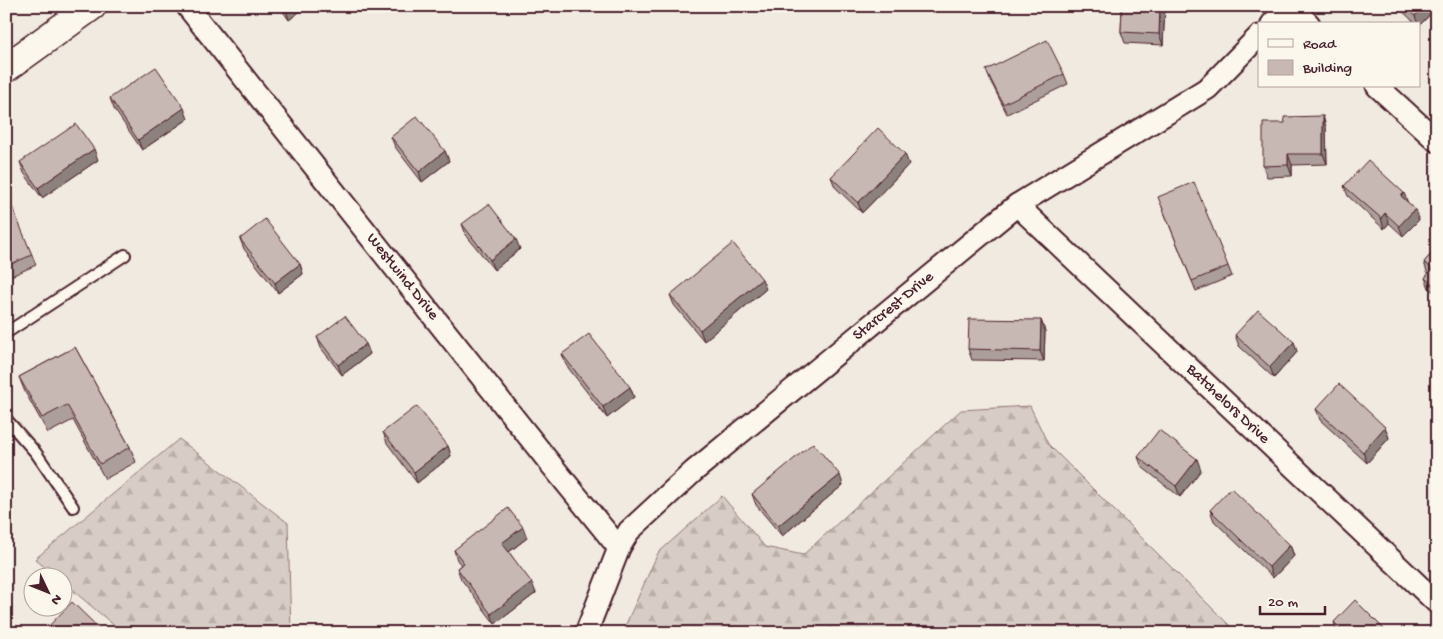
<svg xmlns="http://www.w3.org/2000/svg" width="1443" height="639" font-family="'Gochi Hand',sans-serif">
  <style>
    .forest { fill: url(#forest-firs); stroke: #917678 }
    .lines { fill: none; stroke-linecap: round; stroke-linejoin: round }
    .service-casing { stroke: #4a1f2b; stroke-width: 14 }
    .minor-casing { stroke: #4a1f2b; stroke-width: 25 }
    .secondary-casing { stroke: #4a1f2b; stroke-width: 31 }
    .service { stroke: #fbf7ec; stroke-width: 10 }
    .minor { stroke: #fbf7ec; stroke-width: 21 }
    .secondary { stroke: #fbf7ec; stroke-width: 28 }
    .wall { fill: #ac9e9a; stroke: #4a1f2b }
    .shaded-wall { fill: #8c817d; stroke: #4a1f2b }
    .building { fill: #c8b8b3; stroke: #4a1f2b }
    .labels { text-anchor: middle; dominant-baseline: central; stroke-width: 4; stroke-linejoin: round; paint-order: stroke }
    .street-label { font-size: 16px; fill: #4a1f2b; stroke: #fbf7ec }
  </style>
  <defs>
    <pattern id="forest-firs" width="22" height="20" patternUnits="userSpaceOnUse" patternTransform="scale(1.25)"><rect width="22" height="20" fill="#d8ccc6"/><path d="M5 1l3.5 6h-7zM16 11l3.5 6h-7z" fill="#bbafaa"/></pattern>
  </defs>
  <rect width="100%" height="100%" fill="#f0eae0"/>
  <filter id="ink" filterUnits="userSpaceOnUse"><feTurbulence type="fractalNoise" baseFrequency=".02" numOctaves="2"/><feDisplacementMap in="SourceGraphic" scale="10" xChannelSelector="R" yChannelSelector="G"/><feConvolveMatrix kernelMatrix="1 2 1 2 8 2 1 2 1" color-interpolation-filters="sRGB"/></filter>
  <g filter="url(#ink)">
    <!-- forest -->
    <g class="forest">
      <path d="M1030,406l18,38 189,189h-615l36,-80 64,-57 43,51 38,8 158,-145z"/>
      <path d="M179,439l109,84 3,110h-168l-60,-51 -1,-6h-7l-20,-17z"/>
    </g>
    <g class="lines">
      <defs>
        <g id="service">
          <path d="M6,333l119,-78"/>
          <path d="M6,419l30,34 37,54"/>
        </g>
        <g id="minor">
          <path id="s1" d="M187,6l362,456 70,86"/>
          <path d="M1290,6l19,18"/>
          <path d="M1272,24l17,-18"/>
          <path d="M1377,86l60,55"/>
          <path id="s2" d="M1017,205l420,398"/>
          <path id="s3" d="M586,633l33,-85 10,-17 65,-60 323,-266 191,-117 51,-52"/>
        </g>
        <path id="secondary" d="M6,68l86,-62"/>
      </defs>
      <!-- service casing -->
      <use href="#service" class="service-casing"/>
      <!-- minor casing -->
      <use href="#minor" class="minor-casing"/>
      <!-- secondary casing -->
      <use href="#secondary" class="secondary-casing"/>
      <!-- service -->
      <use href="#service" class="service"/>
      <!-- minor -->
      <use href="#minor" class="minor"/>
      <!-- secondary -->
      <use href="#secondary" class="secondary"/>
    </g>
    <!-- wall -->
    <g class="wall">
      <path d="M279,6h28l-18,14z"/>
      <path d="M1122,6h43l-2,39 -38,-2 -4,-11z"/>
      <path d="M1397,6h40v1l-18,19v-2h-3z"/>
      <path d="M986,70l78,4 4,10 -61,30 -17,-34z"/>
      <path d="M110,98l78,21 -46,31 -28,-41z"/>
      <path d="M1323,116l3,11 1,37 -35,1v11l-25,1 -4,-11 22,-43z"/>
      <path d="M391,137l54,14 4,10 -27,21 -27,-35z"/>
      <path d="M98,160l-56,38 -18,-25 -4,-11z"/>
      <path d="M909,164l-47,49 -27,-26 -4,-10z"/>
      <path d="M1344,186l63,16 12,18 -16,16 -14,-13 -5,6 -36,-33z"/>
      <path d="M6,200l26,55 4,10 -27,12 -3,-7z"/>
      <path d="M1162,207l66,59 4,10 -36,15z"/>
      <path d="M462,224l58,25 -26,21 -28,-35z"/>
      <path d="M240,239l60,25 3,10 -25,19 -34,-44z"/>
      <path d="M1437,248v47l-8,-7 -4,-10 4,-5 -2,-1 -3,-10z"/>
      <path d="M766,289l-62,52 -30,-36 -4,-10z"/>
      <path d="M1041,320l4,11 -1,30 -72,-1 -4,-11z"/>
      <path d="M1235,335l59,7 3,10 -23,26 -35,-32z"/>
      <path d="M317,337l49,7 4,10 -28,21 -21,-27z"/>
      <path d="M75,347l55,100 6,15 -31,17 -32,-59 -25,13 -23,-41 -6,-15z"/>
      <path d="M562,354l68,33 4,10 -27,21 -41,-53z"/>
      <path d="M1316,409l69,18 4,11 -22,25 -47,-43z"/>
      <path d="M383,432l65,14 3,10 -34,27 -30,-40z"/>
      <path d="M1138,457l63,13 -21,27 -38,-30z"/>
      <path d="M843,485l-61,51 -26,-31 -4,-11z"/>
      <path d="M1210,510l80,35 4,11 -21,22 -59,-57z"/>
      <path d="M527,538l-18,14 27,41 -41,31 -34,-45 -4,-11 4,-3 -4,-5 -3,-10z"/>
      <path d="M1334,622l54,11h-51z"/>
    </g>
    <!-- shaded-wall -->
    <g class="shaded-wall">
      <path d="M290,6h17l-18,14 -3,-10z"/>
      <path d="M1160,6h5l-2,39 -4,-11z"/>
      <path d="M1424,6l13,1 -18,19v-2h-1l-3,-8z"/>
      <path d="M184,108l4,11 -46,31 -4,-10z"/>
      <path d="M1323,116l3,11 1,37 -4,-10z"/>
      <path d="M94,149l4,11 -56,38 -4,-10z"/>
      <path d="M445,151l4,10 -27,21 -3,-10z"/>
      <path d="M905,154l4,10 -47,49 -4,-10z"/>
      <path d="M1288,154l4,11v11l-4,-11z"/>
      <path d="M1404,193l4,10 -7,-7z"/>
      <path d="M1415,209l4,11 -16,16 -4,-10z"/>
      <path d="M1385,213l4,10 -5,6 -3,-11z"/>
      <path d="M516,239l4,10 -26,21 -4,-10z"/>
      <path d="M300,264l3,10 -25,19 -3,-10z"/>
      <path d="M762,279l4,10 -62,52 -4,-11z"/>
      <path d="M1041,320l4,11 -1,30 -4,-10z"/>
      <path d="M1294,342l3,10 -23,26 -4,-11z"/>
      <path d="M366,344l4,10 -28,21 -4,-10z"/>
      <path d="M630,387l4,10 -27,21 -4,-11z"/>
      <path d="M1385,427l4,11 -22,25 -4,-11z"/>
      <path d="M448,446l3,10 -34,27 -3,-11z"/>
      <path d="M1197,459l4,11 -21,27 -4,-11z"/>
      <path d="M840,475l3,10 -61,51 -4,-10z"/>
      <path d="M523,527l4,11 -21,16 -4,-11z"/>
      <path d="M1290,545l4,11 -21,22 -4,-11z"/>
      <path d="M532,583l4,10 -41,31 -4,-10z"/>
    </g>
    <!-- building -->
    <g class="building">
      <path d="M283,6h7l-4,4z"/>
      <path d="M1122,6h38l-1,28 -38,-2z"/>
      <path d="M1404,6h20l-9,10z"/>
      <path d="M1047,40l17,34 -61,30 -17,-34z"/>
      <path d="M156,67l28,41 -46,32 -28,-42z"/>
      <path d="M417,116l28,35 -26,21 -28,-35z"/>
      <path d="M1323,116v38h-35v11l-25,1v-43h22l-1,-6z"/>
      <path d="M76,124l18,25 -56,39 -18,-26z"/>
      <path d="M878,128l27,26 -47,49 -27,-26z"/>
      <path d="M1368,160l36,33 -3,3 14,13 -16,17 -14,-13 -4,5 -37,-32z"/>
      <path d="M1194,182l34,84 -36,15 -34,-84z"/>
      <path d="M9,199l23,56 -26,11v-66z"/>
      <path d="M489,204l27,35 -26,21 -28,-36z"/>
      <path d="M265,219l35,45 -25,19 -35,-44z"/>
      <path d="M733,243l29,36 -62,51 -30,-35z"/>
      <path d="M1437,248v40l-12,-10 7,-9 -8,-7z"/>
      <path d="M1258,310l36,32 -24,25 -35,-32z"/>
      <path d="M345,316l21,28 -28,21 -21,-28z"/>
      <path d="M969,319l72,1 -1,31 -72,-2z"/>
      <path d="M589,334l41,53 -27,20 -41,-53z"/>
      <path d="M75,347l55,100 -30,17 -33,-59 -25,13 -23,-41z"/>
      <path d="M1339,384l46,43 -22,25 -47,-43z"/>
      <path d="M417,406l31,40 -34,26 -31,-40z"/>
      <path d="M1159,430l38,29 -21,27 -38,-29z"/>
      <path d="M813,443l27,32 -62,51 -26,-32z"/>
      <path d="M1231,488l59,57 -21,22 -59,-57z"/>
      <path d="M508,508l15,19 -21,16 30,40 -41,31 -34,-46 7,-5 -10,-13z"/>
      <path d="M1355,600l33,33h-44l-10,-11z"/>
      <path d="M72,602l32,31h-50l-6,-6z"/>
      <path d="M432,627l13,6h-15z"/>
    </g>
  </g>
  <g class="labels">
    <!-- street labels -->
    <g class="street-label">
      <text stroke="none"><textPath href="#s1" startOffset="346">Westwind Drive</textPath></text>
      <text stroke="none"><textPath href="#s3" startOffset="458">Starcrest Drive</textPath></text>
      <text stroke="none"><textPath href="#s2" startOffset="290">Batchelors Drive</textPath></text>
    </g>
  </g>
  <!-- margin -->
  <rect width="1443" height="639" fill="none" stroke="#fbf7ec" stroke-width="25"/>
  <rect x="12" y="12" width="1418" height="614" fill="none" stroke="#4a1f2b" stroke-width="2" filter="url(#ink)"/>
  <!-- legend -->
  <rect x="1258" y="22" width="162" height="65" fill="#fbf7ec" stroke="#b4a19f"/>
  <rect x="1268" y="39" width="25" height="8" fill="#fbf7ec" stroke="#b4a19f"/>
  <text x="1303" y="48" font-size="15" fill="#4a1f2b">Road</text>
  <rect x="1268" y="60" width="25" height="15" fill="#c8b8b3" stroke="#b4a19f"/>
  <text x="1303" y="72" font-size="15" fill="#4a1f2b">Building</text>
  <!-- north arrow -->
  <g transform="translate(48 592) rotate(133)"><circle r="24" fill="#fbf7ec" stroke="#b4a19f"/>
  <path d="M0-4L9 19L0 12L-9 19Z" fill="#4a1f2b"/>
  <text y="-8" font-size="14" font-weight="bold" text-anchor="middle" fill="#4a1f2b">N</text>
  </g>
  <!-- scale -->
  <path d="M1260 606v8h65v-8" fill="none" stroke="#4a1f2b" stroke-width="2.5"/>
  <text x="1268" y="606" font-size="15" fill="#4a1f2b" stroke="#fbf7ec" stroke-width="4" paint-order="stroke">20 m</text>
</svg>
